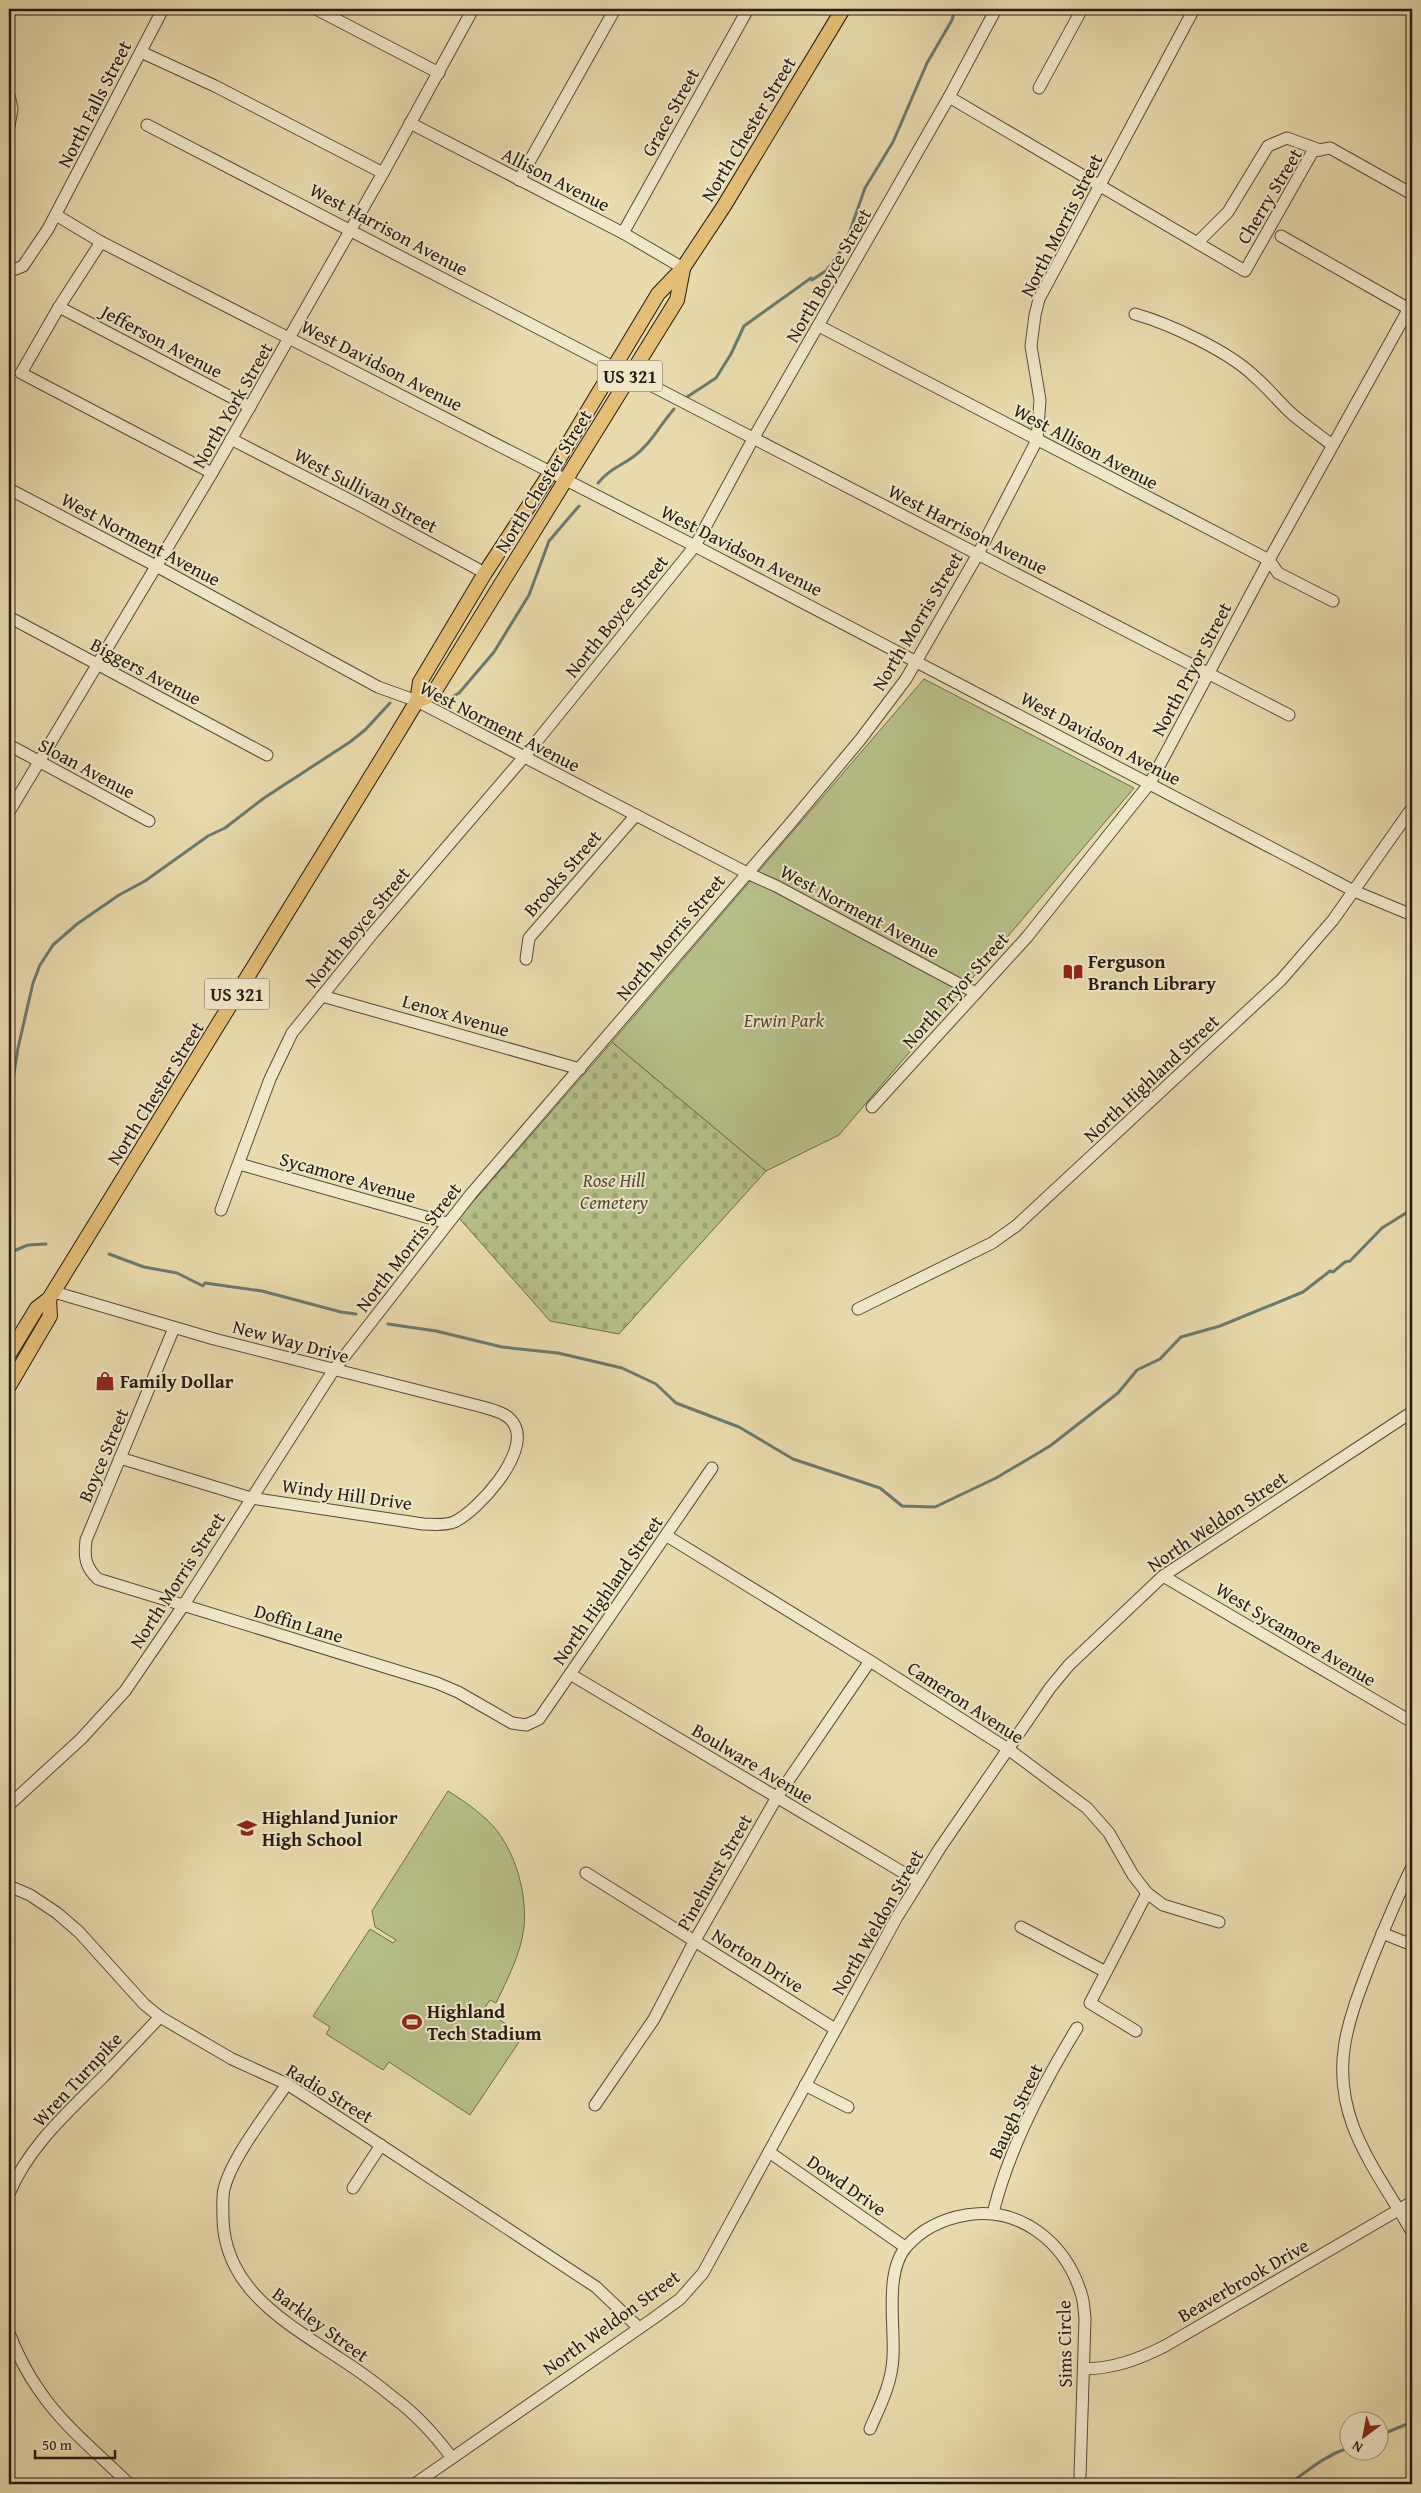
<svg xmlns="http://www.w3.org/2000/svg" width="1421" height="2493" font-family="'Gentium Book Plus',serif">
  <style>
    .cemetery { fill: url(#cemetery-stones); stroke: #6e6c4e }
    .park { fill: #b7bf89; stroke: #6e6c4e }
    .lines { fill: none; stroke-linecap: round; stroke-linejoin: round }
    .stream { stroke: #6a7a6f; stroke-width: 3 }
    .minor-casing { stroke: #564a39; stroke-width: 13 }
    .major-casing { stroke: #261a13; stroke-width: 16 }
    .minor { stroke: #f0e7c9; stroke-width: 11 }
    .major { stroke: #e4bd76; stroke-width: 14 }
    .labels { text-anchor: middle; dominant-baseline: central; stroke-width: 4; stroke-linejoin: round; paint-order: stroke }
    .shield { fill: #f0e7c9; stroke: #63584a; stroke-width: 1 }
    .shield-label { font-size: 18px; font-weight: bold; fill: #261a13 }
    .street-label { font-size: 19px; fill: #261a13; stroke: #f0e7c9 }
    .poi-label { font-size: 19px; font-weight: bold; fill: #261a13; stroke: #f0e7c9; text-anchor: start }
    .park-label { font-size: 19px; font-style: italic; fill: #524c36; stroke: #f0e7c9 }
  </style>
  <defs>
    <pattern id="cemetery-stones" width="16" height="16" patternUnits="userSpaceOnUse" patternTransform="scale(1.25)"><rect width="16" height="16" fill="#b7bf89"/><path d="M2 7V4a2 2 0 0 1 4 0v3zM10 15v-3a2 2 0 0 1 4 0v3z" fill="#9da475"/></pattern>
  </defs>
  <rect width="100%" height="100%" fill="#e8daac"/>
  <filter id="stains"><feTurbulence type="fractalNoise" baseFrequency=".004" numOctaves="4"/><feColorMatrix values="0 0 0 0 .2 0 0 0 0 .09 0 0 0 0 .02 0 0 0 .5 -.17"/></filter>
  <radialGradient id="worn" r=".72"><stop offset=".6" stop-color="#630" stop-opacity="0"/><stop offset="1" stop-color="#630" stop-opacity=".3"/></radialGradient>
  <!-- cemetery -->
  <path class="cemetery" d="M612,1042l154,129 -147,163 -69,-13 -91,-103z"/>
  <!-- park -->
  <g class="park">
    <path d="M924,679l210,109 -295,347 -73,36 -154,-129z"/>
    <path d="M448,1791c16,10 32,21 45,35 23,26 34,68 31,101 -3,27 -17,53 -28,76l-6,-3 -6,9 39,27 -53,79 -81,-53 -6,8 -57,-36 4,-7 -17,-11 57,-87 23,14 3,-3 -21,-13 -3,-16z"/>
  </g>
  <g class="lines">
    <!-- stream -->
    <g class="stream">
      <path d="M684,399l32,-21 15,-24 13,-28 67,-48 1,2 15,-10 18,-25 20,-57 28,-46 34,-79 25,-43 3,-11"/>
      <path d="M598,483c14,-16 20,-15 35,-26 18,-13 27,-32 41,-48"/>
      <path d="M452,697l7,-4 35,-41 35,-57 20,-54 30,-35"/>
      <path d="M9,1106l9,-58 15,-65 7,-18 13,-20 24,-21 42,-29 26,-14 63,-45 17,-8 39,-30 86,-56 15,-12 25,-27"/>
      <path d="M9,1253l19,-8 18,-1"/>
      <path d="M109,1254l35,13 33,6 26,13 2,-3 57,8 79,21 15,2"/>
      <path d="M388,1324l48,7 66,16 56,6 64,15 34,16 20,19 63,24 54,32 87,29 22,18 33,1 61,-29 54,-32 68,-53 19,-23 23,-11 21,-22 39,-11 83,-34 27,-21 3,1 12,-10 5,-1 32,-33 24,-15 6,-8"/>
      <path d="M1378,2436l34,-14"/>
      <path d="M1289,2484c20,-14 35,-28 59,-36"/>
    </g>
    <defs>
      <g id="minor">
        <path d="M316,9l123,64"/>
        <path d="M141,52l74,34 168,87"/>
        <path d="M1039,88l43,-79"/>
        <path d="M9,95l3,14 -3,17"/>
        <path d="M949,97l296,174 68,-120 17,-3 82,46"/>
        <path d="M410,123l213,110 60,35"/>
        <path d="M147,125l466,242"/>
        <path d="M519,180l96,-171"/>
        <path d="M56,215l45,27 594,304 659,345 58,24"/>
        <path d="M623,233l125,-224"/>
        <path d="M1281,236l128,73"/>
        <path d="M101,242l-42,65 -38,66 191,100"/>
        <path d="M1197,243l31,-31 40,-66 19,-8 33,12"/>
        <path d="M9,268l7,1 7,-3 25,-37 115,-220"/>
        <path d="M59,307l191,100"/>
        <path d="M1135,314c35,10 93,37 119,62 14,12 25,26 38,38 13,11 27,21 40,31"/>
        <path d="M819,326l450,234 9,13 55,28"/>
        <path d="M631,375l658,340"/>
        <path d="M231,439l132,68 122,66"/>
        <path d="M9,489l147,77 222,121 39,14 27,14 303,158 29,13 200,107"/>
        <path d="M9,617l258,138"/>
        <path d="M9,745l140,76"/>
        <path d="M9,812l203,-339 171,-300 90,-164"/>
        <path d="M526,959l3,-21 107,-123"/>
        <path d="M322,996l258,73"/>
        <path d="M872,1107l155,-170 123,-154 119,-223 143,-257"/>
        <path d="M239,1164l208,59"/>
        <path d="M221,1210l49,-131 22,-46 81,-100 151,-176 171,-211 58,-107 196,-342 47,-88"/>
        <path d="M54,1292l160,47 269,68c12,4 26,6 32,19 14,28 -37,85 -61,96 -10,4 -21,2 -31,2l-172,-26 -131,-40"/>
        <path d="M858,1309l134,-66 24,-17 265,-246 52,-60 79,-112"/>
        <path d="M174,1328l-88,212c-2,17 -1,27 12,39l339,104 21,9 54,31 14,2 13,-6 173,-251"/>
        <path d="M667,1536l203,125 138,88 79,59 22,25 24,42 14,18 16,12 56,17"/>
        <path d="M1163,1576l249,146"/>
        <path d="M570,1674l349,208"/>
        <path d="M9,1805l72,-66 44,-48 58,-85 150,-235 138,-177 318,-369 71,-85 46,-61 72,-125 59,-114 3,-40 -9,-54 4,-31 4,-16 155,-290"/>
        <path d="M1412,1867c-15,30 -28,62 -41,94 -22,58 -41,103 -18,165 14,37 39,71 59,106"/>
        <path d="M586,1873l249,156"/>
        <path d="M9,1886l21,9 27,18 22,19 65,72 16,13 72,42 55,25 51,33 258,170 42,40"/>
        <path d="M1021,1927l85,45"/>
        <path d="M1382,1933l30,12"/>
        <path d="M1136,2031l-46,-28 57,-110"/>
        <path d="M287,2084c-19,28 -55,73 -63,105 -2,9 -1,20 -1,30 2,71 64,104 116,139 19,12 38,26 55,40 23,17 41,37 58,60"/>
        <path d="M805,2085l43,22"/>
        <path d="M595,2105l59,-86 40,-77 83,-145 93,-136"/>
        <path d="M769,2152l136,95"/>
        <path d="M353,2188l28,-43"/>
        <path d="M9,2194c19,-47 59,-82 95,-118 19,-20 37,-39 56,-59"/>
        <path d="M993,2213c16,-65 49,-128 84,-185"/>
        <path d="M9,2333c8,20 17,39 30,57 24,36 60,64 90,94"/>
        <path d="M1084,2369c31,-1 53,-9 81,-23l247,-144"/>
        <path d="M870,2429c10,-23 22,-46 23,-72 2,-31 -9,-86 14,-111 16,-18 36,-27 59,-31 54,-9 99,27 115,78 3,8 3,17 4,26l-5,157"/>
        <path d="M416,2483l238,-165 26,-19 23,-26 194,-356 43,-69 110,-160 19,-23 94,-89 249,-164"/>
      </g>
      <g id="major">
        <path d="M417,701l16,-7 244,-394 6,-31"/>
        <path d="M9,1354l28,-46 12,-9 345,-560 23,-38 3,-19 65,-109 66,-101 107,-178 25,-26 41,-62 119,-197"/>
        <path d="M9,1386l41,-70 -1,-17"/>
      </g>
    </defs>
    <!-- minor casing -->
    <use href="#minor" class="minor-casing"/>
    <!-- major casing -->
    <use href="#major" class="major-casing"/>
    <!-- minor -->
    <use href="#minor" class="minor"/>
    <!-- major -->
    <use href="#major" class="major"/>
  </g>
  <!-- icons -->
  <defs>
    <symbol id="library-bare" viewBox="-9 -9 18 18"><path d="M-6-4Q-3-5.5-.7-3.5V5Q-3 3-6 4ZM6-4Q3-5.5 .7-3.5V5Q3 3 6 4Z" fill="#8f2418" stroke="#f0e7c9" stroke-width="2.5" paint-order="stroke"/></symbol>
    <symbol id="shop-bare" viewBox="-9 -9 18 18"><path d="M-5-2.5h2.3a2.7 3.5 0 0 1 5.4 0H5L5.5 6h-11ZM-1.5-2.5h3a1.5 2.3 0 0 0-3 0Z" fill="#8f2418" stroke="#f0e7c9" stroke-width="2.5" paint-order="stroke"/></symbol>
    <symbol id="school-bare" viewBox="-9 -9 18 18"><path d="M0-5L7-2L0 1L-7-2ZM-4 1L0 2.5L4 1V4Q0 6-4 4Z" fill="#8f2418" stroke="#f0e7c9" stroke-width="2.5" paint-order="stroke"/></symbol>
    <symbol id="stadium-bare" viewBox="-9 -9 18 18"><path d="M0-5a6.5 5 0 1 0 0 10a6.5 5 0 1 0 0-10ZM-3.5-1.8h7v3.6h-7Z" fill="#8f2418" stroke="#f0e7c9" stroke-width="2.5" paint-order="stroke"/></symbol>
  </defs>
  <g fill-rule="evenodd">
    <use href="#library-bare" x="1059" y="958" width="28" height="28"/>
    <use href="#shop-bare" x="91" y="1367" width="28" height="28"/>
    <use href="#school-bare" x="233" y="1814" width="28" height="28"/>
    <use href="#stadium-bare" x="398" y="2008" width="28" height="28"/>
  </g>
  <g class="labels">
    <!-- shield labels -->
    <g class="shield">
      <rect x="597.5" y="360.5" width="65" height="31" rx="4"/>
      <rect x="204.5" y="978.5" width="65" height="31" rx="4"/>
    </g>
    <g class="shield-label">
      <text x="630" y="376">US 321</text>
      <text x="237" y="994">US 321</text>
    </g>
    <!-- street labels -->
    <g class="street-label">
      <text transform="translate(94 104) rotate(-63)">North Falls Street</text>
      <text transform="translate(670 112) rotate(-61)">Grace Street</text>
      <text transform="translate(748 129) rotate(-59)">North Chester Street</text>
      <text transform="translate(556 179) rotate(27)">Allison Avenue</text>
      <text transform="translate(1269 196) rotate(-59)">Cherry Street</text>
      <text transform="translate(1061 225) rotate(-63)">North Morris Street</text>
      <text transform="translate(389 229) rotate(28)">West Harrison Avenue</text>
      <text transform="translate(828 275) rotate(-60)">North Boyce Street</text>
      <text transform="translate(162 341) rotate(28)">Jefferson Avenue</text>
      <text transform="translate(382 365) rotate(27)">West Davidson Avenue</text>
      <text transform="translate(232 405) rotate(-60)">North York Street</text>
      <text transform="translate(1086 446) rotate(28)">West Allison Avenue</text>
      <text transform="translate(543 481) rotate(-58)">North Chester Street</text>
      <text transform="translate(366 490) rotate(28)">West Sullivan Street</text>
      <text transform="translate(968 529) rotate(27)">West Harrison Avenue</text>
      <text transform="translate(141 539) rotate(28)">West Norment Avenue</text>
      <text transform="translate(742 550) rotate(27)">West Davidson Avenue</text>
      <text transform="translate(616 616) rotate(-51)">North Boyce Street</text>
      <text transform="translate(917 621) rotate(-59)">North Morris Street</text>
      <text transform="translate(1191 669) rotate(-62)">North Pryor Street</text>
      <text transform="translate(146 671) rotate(28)">Biggers Avenue</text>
      <text transform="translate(500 726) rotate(27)">West Norment Avenue</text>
      <text transform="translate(1101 738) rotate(28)">West Davidson Avenue</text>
      <text transform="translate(87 768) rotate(28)">Sloan Avenue</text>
      <text transform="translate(562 873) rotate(-49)">Brooks Street</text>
      <text transform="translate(860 911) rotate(28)">West Norment Avenue</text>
      <text transform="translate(357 927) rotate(-50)">North Boyce Street</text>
      <text transform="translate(670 937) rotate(-50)">North Morris Street</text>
      <text transform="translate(955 990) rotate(-48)">North Pryor Street</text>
      <text transform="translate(456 1015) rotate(16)">Lenox Avenue</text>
      <text transform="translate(1151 1078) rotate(-43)">North Highland Street</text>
      <text transform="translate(155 1093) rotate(-58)">North Chester Street</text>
      <text transform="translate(348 1177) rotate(16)">Sycamore Avenue</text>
      <text transform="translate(408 1247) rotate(-52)">North Morris Street</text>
      <text transform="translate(291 1341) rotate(15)">New Way Drive</text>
      <text transform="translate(103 1455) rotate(-67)">Boyce Street</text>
      <text transform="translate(347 1494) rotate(8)">Windy Hill Drive</text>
      <text transform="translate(1217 1521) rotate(-34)">North Weldon Street</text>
      <text transform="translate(177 1580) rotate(-57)">North Morris Street</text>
      <text transform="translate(607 1590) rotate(-55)">North Highland Street</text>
      <text transform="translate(299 1623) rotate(17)">Doffin Lane</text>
      <text transform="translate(1296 1634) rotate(31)">West Sycamore Avenue</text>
      <text transform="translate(966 1702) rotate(33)">Cameron Avenue</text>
      <text transform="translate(753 1763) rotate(31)">Boulware Avenue</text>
      <text transform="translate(714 1872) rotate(-60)">Pinehurst Street</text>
      <text transform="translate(877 1922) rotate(-60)">North Weldon Street</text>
      <text transform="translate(758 1960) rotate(32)">Norton Drive</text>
      <text transform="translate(77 2079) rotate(-47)">Wren Turnpike</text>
      <text transform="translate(330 2093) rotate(31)">Radio Street</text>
      <text transform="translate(1015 2111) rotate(-65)">Baugh Street</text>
      <text transform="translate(847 2185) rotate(35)">Dowd Drive</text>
      <text transform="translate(1243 2280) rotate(-30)">Beaverbrook Drive</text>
      <text transform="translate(611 2322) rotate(-36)">North Weldon Street</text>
      <text transform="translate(321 2324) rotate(36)">Barkley Street</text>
      <text transform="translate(1064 2344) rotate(-91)">Sims Circle</text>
    </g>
    <!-- poi labels -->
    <g class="poi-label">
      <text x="1088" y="961">Ferguson<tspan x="1088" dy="22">Branch Library</tspan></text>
      <text x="120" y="1381">Family Dollar</text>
      <text x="262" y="1817">Highland Junior<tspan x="262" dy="22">High School</tspan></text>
      <text x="427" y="2011">Highland<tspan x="427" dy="22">Tech Stadium</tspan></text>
    </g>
    <!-- park labels -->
    <g class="park-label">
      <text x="784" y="1020">Erwin Park</text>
      <text x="614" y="1180">Rose Hill<tspan x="614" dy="22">Cemetery</tspan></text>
    </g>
  </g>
  <!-- margin -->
  <rect width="1421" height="2493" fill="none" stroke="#e8daac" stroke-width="30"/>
  <rect x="10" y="10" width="1401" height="2473" fill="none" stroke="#261a13" stroke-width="2.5"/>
  <rect x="15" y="15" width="1391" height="2463" fill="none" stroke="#261a13"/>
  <!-- north arrow -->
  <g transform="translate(1364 2436) rotate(212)"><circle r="24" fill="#f0e7c9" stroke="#9f9580"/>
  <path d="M0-4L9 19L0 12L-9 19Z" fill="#8f2418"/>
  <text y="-8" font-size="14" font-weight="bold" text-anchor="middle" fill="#261a13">N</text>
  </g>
  <!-- scale -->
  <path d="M35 2450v8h80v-8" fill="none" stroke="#261a13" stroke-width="2.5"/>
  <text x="42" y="2450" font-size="15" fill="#261a13" stroke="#f0e7c9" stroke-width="4" paint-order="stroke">50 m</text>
  <rect width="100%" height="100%" filter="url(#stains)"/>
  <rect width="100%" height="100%" fill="url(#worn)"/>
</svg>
